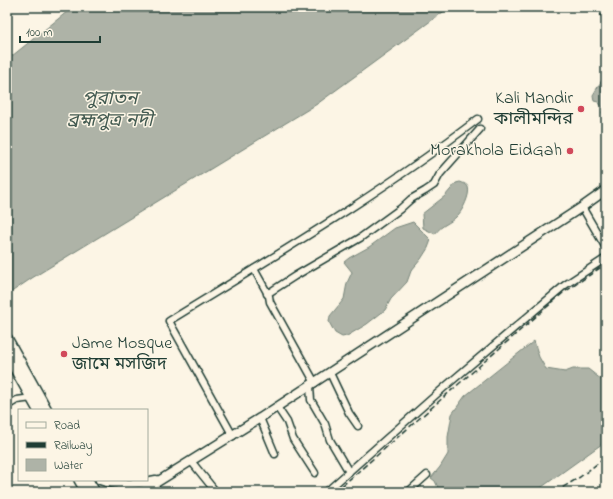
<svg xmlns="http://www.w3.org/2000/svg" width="613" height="499" font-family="'Indie Flower','Noto Sans Bengali',sans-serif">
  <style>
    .water { fill: #aeb3a7; stroke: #758479 }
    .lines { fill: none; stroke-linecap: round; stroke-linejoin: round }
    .street-casing { stroke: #1f3d34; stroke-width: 9 }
    .secondary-casing { stroke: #1f3d34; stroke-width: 11 }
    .primary-casing { stroke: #1f3d34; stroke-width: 12 }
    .street { stroke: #fcf5e5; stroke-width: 6 }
    .secondary { stroke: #fcf5e5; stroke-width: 8 }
    .primary { stroke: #fcf5e5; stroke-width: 9 }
    .rail { stroke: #1f3d34; stroke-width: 1.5; stroke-dasharray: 6 3; stroke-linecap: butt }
    .poi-dot { fill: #d1495b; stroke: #fcf5e5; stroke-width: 1.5 }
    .labels { text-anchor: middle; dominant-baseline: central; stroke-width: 3; stroke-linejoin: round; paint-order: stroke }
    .poi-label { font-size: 18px; fill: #1f3d34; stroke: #fcf5e5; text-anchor: end }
    .water-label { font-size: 19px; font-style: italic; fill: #435a51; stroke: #fcf5e5 }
  </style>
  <rect width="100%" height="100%" fill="#fcf5e5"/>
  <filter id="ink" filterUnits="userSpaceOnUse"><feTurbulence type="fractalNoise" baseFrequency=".025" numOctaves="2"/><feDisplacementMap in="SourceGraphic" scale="8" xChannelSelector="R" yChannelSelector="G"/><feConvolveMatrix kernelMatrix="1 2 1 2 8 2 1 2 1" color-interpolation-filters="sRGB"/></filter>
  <g filter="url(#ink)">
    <!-- water -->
    <g class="water">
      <path d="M73,7h384l-14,5 -126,92 -285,174 -25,17v-235z"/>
      <path d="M602,80l4,2v36l-4,-6 3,-2 -7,-8 -4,-1 -1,-6z"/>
      <path d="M460,182c3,1 7,2 8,5 3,7 -6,25 -11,29 -7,8 -15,8 -22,18l-12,-6 -1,-14 23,-18 11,-13z"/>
      <path d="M413,222l18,18 -3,8 -7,11 -10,12 -4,11 -16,17 -6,11 -18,14 -20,12 -5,1 -7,-4 -6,-11 1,-6 14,-17 3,-16 5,-11 -8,-10 5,-4 20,-11 26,-19z"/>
      <path d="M534,341l5,16 7,12 19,3 8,-3h15l14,11 4,-2v63l-71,51h-95l-5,-11 -4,-3 9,-11 8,-13v-17l4,-23 13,-18z"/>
    </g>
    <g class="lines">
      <defs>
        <g id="street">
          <path d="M582,207l24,41"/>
          <path d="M254,269l15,27 1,6 45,81"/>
          <path d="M267,294l28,-18 65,-38 40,-29 11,-10 14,-8 9,-6 6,-11 40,-45"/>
          <path d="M330,373l19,40 9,13"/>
          <path d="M310,386l1,14 14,24 5,16 19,32"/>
          <path d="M7,406l10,-6 15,-2"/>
          <path d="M277,407l10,15 6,17 22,34"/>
          <path d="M260,418l15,36"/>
          <path d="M233,436l-64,-115c104,-64 211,-127 309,-202"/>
          <path d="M191,461l25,31"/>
          <path d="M326,492l121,-107 118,-100 41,-27"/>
          <path d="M408,492l19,-17"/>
        </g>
        <g id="secondary">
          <path d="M100,480c19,7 37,4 56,0"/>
          <path d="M141,492l119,-74 322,-211 24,-17"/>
        </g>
        <g id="primary">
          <path d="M7,338l40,72"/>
          <path d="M7,355l31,55"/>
          <path d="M79,480l7,12"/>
          <path d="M88,480l7,12"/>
        </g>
      </defs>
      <!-- street casing -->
      <use href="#street" class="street-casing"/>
      <!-- secondary casing -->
      <use href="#secondary" class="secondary-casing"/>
      <!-- primary casing -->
      <use href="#primary" class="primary-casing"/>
      <!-- street -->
      <use href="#street" class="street"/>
      <!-- secondary -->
      <use href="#secondary" class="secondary"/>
      <!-- primary -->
      <use href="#primary" class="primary"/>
      <!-- rail -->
      <g class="rail">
        <path d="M595,7l11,15"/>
        <path d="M335,492l228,-199 43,-29"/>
        <path d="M555,492l25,-15 26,-20"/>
      </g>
    </g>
  </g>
  <!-- markers -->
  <g class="poi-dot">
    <circle cx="581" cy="109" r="4"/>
    <circle cx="570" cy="151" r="4"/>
    <circle cx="64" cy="354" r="4"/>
  </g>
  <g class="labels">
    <!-- poi labels -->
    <g class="poi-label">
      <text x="573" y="99">Kali Mandir<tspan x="573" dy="21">কালীমন্দির</tspan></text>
      <text x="562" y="151">Morakhola EidGah</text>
      <text x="72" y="344" text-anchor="start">Jame Mosque<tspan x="72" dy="21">জামে মসজিদ</tspan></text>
    </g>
    <!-- water labels -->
    <g class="water-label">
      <text x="110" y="99">পুরাতন<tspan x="110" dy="22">ব্রহ্মপুত্র নদী</tspan></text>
    </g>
  </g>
  <!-- margin -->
  <rect width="613" height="499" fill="none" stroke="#fcf5e5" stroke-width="24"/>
  <rect x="12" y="12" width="589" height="475" fill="none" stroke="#1f3d34" stroke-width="1.5" filter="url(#ink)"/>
  <!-- legend -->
  <rect x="18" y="409" width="130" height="72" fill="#fcf5e5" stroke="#a4ab9e"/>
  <rect x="26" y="422" width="20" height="6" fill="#fcf5e5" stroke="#a4ab9e"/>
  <text x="54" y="429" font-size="12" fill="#1f3d34">Road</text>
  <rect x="26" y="442" width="20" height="6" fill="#1f3d34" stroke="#a4ab9e"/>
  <text x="54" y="449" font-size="12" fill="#1f3d34">Railway</text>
  <rect x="26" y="459" width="20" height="12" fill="#aeb3a7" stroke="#a4ab9e"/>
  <text x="54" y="469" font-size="12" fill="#1f3d34">Water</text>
  <!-- scale -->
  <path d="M20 36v6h80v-6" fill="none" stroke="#1f3d34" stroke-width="2"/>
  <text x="26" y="36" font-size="12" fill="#1f3d34" stroke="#fcf5e5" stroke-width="3" paint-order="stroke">100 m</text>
</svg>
